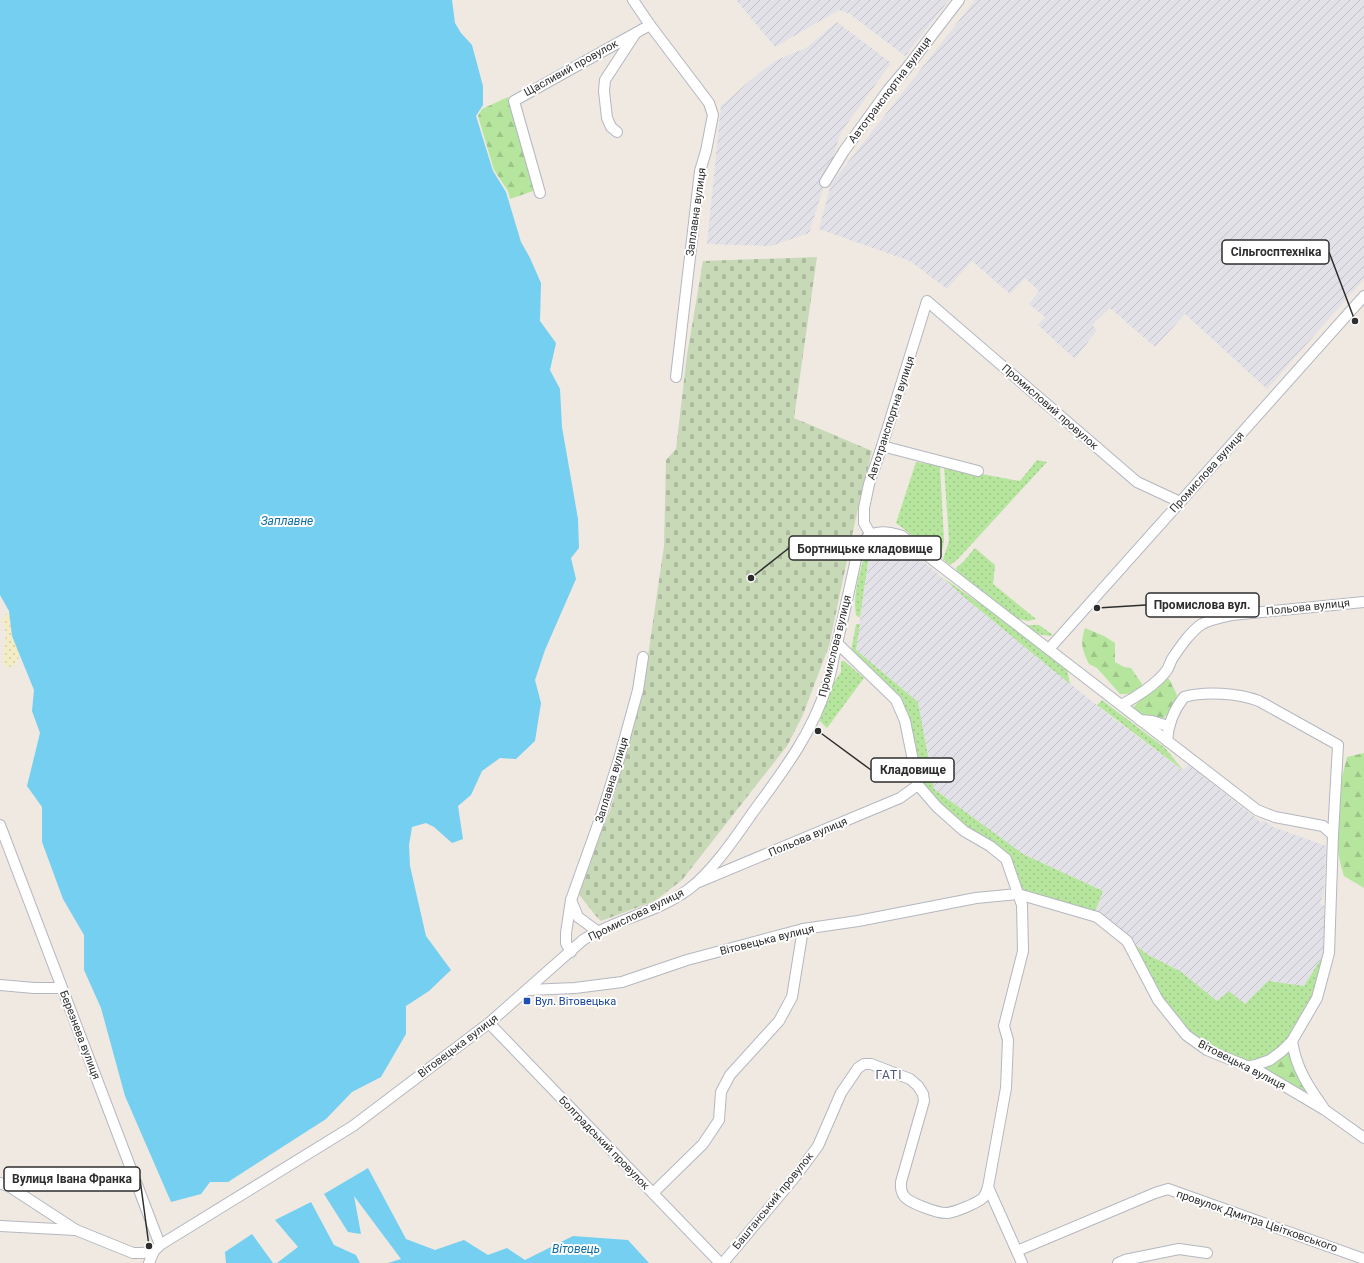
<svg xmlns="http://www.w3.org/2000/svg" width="1364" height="1263" font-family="Roboto,sans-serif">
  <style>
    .industrial { fill: url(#industrial-furrows) }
    .grass { fill: url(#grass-dots) }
    .forest { fill: url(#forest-firs) }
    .sand { fill: url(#sand-dots) }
    .cemetery { fill: url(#cemetery-stones) }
    .water { fill: #75cff0 }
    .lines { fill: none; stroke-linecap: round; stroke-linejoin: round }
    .minor-casing { stroke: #b4b7c1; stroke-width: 12 }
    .minor { stroke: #fff; stroke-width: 10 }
    .transit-dot { fill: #1a4fb4; stroke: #fff; stroke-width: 1.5 }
    .labels { text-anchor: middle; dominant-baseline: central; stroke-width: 4; stroke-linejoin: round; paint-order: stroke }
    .street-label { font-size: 11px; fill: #2e2e2e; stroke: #fff }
    .transit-label { font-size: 11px; fill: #164399; stroke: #fff; text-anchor: start }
    .water-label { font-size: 12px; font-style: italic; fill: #0d6fa3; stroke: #fff }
    .neighbourhood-label { font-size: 12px; letter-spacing: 1px; fill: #4d5680; stroke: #fff }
    .leader { fill: none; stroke: #2e2e2e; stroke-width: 1.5 }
    .callout-dot { fill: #2e2e2e; stroke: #fff; stroke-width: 1.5 }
    .callout { fill: #fff; stroke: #2e2e2e; stroke-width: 1.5 }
    .callout-label { font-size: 12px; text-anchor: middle; font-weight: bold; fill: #2e2e2e }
  </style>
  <defs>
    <pattern id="industrial-furrows" width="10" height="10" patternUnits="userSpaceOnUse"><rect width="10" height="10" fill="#e3e1e8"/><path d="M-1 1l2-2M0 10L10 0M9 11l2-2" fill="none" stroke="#c3c1c7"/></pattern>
    <pattern id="grass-dots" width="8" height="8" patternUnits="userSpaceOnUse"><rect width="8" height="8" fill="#b6e59e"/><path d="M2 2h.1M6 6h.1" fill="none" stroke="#9dc588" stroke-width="1.8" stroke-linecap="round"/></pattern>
    <pattern id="forest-firs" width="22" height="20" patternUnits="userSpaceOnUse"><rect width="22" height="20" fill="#b6e59e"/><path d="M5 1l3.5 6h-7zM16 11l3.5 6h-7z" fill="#9dc588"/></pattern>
    <pattern id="sand-dots" width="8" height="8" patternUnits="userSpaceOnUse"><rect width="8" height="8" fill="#f3ecc5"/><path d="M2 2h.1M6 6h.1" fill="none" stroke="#d1cbaa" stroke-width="1.8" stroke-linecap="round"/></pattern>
    <pattern id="cemetery-stones" width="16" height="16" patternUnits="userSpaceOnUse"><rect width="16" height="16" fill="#c8d9b8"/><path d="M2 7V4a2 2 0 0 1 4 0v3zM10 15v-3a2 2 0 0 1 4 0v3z" fill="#acbb9e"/></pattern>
  </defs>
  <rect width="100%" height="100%" fill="#efe9e1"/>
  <!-- industrial -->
  <g class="industrial">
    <path d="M736,0h213l-44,56 -55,-42 -11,-4 -64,37z"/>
    <path d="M975,0h389v279l-97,110 -82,-75 -30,33 -45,-39 -18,17 5,5 -22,29 -37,-34 7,-8 -16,-13 10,-13 -14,-13 -15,16 -38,-33 -25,28 -37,-28 -91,-32 12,-45z"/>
    <path d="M837,22l54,41 -50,69 -32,101 -38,13 -64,-2 14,-138 33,-29 23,-17 29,-12z"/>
    <path d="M885,540l23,8 56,49 146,119 73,54 6,-5 73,58 1,-3 10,7 53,19 -2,46 -4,12 6,3 -2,47 -20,32 -36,-5 -23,23 -28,-3 -37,-30 -32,-16 -53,-43 8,-21 -80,-37 -89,-65 -16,-87 -62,-52 14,-102z"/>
  </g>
  <!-- grass -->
  <g class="grass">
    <path d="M1037,460l10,2 -90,98 -7,5 -7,-6 6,-18 -5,-74 76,14z"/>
    <path d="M916,462l24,4 4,74 -1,7 -4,9 -43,-33z"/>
    <path d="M888,538l20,10 -23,-8 -15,8 -10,70 -4,-3c-4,-23 5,-46 11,-68l17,-8z"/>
    <path d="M975,548l20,17 -2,19 43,35 -8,2 -14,-3 -56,-43 -2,-7 7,-6z"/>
    <path d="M942,577l47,33 78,59 3,15 -106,-87z"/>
    <path d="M856,624h4l-4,26 62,52 16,87 89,65 80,37 -8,21 -73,-20 -14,-34 -43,-29 -37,-36 -10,-18 -21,-76 -46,-48z"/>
    <path d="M1021,625h18l14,10 -3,1 -12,-2z"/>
    <path d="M841,661h3l20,17 -37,50 -7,-7 11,-34 10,-15z"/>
    <path d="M1102,700l63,48 18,22 -86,-65z"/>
    <path d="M1129,940l19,15 32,16 37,30 12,-10 16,13 23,-23 36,5 20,-32 -10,41 -28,48 -12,10 -21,10c-12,-4 -32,-8 -41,-14 -43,-25 -61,-67 -83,-109z"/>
  </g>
  <!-- forest -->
  <g class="forest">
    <path d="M508,97l28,93 -26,9 -2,-8 -14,-21 -16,-54 4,-7z"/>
    <path d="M1085,628l19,8 11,7v19l9,5 7,1 11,16v5l-7,5h-15l-23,-26 -8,-4c-7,-14 -9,-21 -4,-36z"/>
    <path d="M1164,678l5,1 8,16 -4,11 -9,12 -5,1 -20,-4 -8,-6z"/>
    <path d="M1364,753v135l-20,-12c-8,-25 -10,-53 -6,-80 2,-13 6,-26 9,-39z"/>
    <path d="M1289,1047l17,46 -46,-24z"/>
  </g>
  <!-- sand -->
  <path class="sand" d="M9,611l3,25 8,18 -3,8 -8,6 -6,-5 3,-28 -4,-15z"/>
  <!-- cemetery -->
  <path class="cemetery" d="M817,257l-23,161 78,33 -17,71 -26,124 -27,71 -15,29 -105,134 -27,21 -54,20 -5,-5 -19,-24 34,-84 32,-118 21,-144 2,-86 10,-11 11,-94 16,-94z"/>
  <!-- water -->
  <g class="water">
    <path d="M0,0h452l3,23 6,10 11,12 11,41v19l-7,11 17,55 13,21 15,50 9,16 11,25 -1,38 16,22 -6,27 10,19 2,38 16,92 1,29 -8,10 5,21 -31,71 -10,30 6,23 -6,38 -19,18 -16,-1 -18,13 -11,24 -13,11 5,33 -11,4 -18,-16 -8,-4 -14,4 -3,18 1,21 16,70 25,34 -22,21 -23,15v28l-25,43 -29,15 -26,27 -98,63h-18l-9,12 -30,8 -46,-106 -24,-88 -17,-38v-35l-21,-36 -21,-57v-35l-15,-21 13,-53 -8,-22 2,-21 -22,-54 -3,-25 -9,-16z"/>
    <path d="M368,1168l38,71 29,11 29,-10 24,15 19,-7 18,12 48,-24 55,4 21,23h-261l13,-4 -47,-63 7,38 -13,-2 -24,-38z"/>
    <path d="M311,1202l23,43 22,10 4,8h-83l21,-16 -23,-27z"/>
    <path d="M252,1234l21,29h-47l-1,-11z"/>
  </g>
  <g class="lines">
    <defs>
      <g id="minor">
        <path d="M633,0l17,25 59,78 4,12 -7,36 -6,20 -24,206"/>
        <path d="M617,132l-6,-5 -4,-9 -3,-27 1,-11 30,-46"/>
        <path d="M825,182l19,-31 45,-62 17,-20 53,-69"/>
        <path d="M540,193l-26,-92 136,-76"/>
        <path d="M882,446l96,25"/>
        <path d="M871,535l-7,-12v-15l5,-24 13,-38 45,-145 210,181 43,20"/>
        <path d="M837,643l59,57 9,21 13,64 19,22 27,24 26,15 16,13 16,46 1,46 -19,75 4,14 -2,48 -18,99 34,76"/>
        <path d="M1049,649l315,-353"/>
        <path d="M1121,705c14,-7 36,-21 46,-35 2,-3 3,-7 5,-11 8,-12 18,-27 30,-35 9,-5 20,-7 30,-9l132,-13"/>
        <path d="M1140,720l12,1 16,5"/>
        <path d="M1167,741c1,-17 6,-30 17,-44 21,-6 54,-4 75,4l79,44 -5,90"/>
        <path d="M0,825l160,420"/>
        <path d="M699,882l201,-84 18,-13"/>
        <path d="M571,900l7,17 19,14"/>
        <path d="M571,952l-5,-9v-10l5,-33 31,-87 17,-54 19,-69 5,-33"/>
        <path d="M0,985l34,3h28"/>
        <path d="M528,990l47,-2 47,-6 65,-22 116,-31 55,-8 118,-23 42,-4 79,23 30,24 31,59 28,35 21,15 52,21 66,39 39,28"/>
        <path d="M489,1023l231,240"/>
        <path d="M1292,1041c4,27 16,45 31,66"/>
        <path d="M0,1183l10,4 66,43"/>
        <path d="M653,1193l50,-49 16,-24 2,-28 9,-17 49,-54 13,-24 11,-68"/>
        <path d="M0,1226l76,4 57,23h10l11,-2"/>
        <path d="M1017,1251l138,-58 13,-4 196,70"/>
        <path d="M149,1263l5,-12 6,-6 193,-119 136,-103 94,-83c33,-21 74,-27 106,-51 22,-16 46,-51 62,-74 29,-40 60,-79 75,-127 4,-10 6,-21 8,-32 8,-32 15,-65 22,-97 2,-6 4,-13 8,-18 9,-13 26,-9 38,-5l355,274 18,7 48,9 10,9 -4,118 -12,45 -25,43 -10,10 -12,9 -14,5 -9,2"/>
        <path d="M723,1263l72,-86 23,-31 23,-53 17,-25 6,-4h7l39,15 8,7 5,8 1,7 -23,81c0,5 -1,9 3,14 5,7 33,17 42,17 8,0 31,-10 37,-15 3,-4 4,-7 5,-11"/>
        <path d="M1118,1263l7,-3 54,-11 28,4"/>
      </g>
    </defs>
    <!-- minor casing -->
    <use href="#minor" class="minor-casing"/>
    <!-- minor -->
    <use href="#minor" class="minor"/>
  </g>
  <!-- markers -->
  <rect class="transit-dot" x="523" y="997" width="8" height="8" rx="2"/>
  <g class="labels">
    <!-- street labels -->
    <g class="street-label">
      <text transform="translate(571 68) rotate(-29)">Щасливий провулок</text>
      <text transform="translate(890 90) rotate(-53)">Автотранспортна вулиця</text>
      <text transform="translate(696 212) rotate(-82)">Заплавна вулиця</text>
      <text transform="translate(1050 407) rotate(41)">Промисловий провулок</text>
      <text transform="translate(891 418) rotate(-72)">Автотранспортна вулиця</text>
      <text transform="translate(1207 472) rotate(-48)">Промислова вулиця</text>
      <text transform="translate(1308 607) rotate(-6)">Польова вулиця</text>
      <text transform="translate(835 646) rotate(-76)">Промислова вулиця</text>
      <text transform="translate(612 780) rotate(-73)">Заплавна вулиця</text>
      <text transform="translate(808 837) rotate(-23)">Польова вулиця</text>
      <text transform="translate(636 915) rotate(-26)">Промислова вулиця</text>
      <text transform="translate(767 940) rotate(-14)">Вітовецька вулиця</text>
      <text transform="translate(80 1035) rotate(69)">Березнева вулиця</text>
      <text transform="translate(458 1046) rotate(-37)">Вітовецька вулиця</text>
      <text transform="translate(1242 1065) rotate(27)">Вітовецька вулиця</text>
      <text transform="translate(604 1143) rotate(46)">Болградський провулок</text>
      <text transform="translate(773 1201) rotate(-51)">Баштанський провулок</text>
      <text transform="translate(1257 1221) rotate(19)">провулок Дмитра Цвітковського</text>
    </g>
    <!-- transit labels -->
    <g class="transit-label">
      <text x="535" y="1001">Вул. Вітовецька</text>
    </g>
    <!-- water labels -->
    <g class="water-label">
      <text x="287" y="521">Заплавне</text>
      <text x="576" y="1249">Вітовець</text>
    </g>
    <!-- neighbourhood labels -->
    <g class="neighbourhood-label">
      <text x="889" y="1075">ГАТІ</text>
    </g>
  </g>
  <!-- callouts -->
  <path class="leader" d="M1355 321L1329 252M751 578L789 548M1097 608L1146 605M818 731L871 770M149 1246L140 1179"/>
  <g class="callout-dot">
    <circle cx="1355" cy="321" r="4"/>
    <circle cx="751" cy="578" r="4"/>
    <circle cx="1097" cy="608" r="4"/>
    <circle cx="818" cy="731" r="4"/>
    <circle cx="149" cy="1246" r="4"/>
  </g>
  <g class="callout">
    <rect x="1222" y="240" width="107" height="24" rx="4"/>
    <rect x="789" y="536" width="152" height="24" rx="4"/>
    <rect x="1146" y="593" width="113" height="24" rx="4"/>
    <rect x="871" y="758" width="83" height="24" rx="4"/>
    <rect x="4" y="1167" width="136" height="24" rx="4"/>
  </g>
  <g class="callout-label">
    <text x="1276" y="256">Сільгосптехніка</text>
    <text x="865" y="553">Бортницьке кладовище</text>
    <text x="1202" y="609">Промислова вул.</text>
    <text x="913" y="774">Кладовище</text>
    <text x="72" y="1183">Вулиця Івана Франка</text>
  </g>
</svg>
